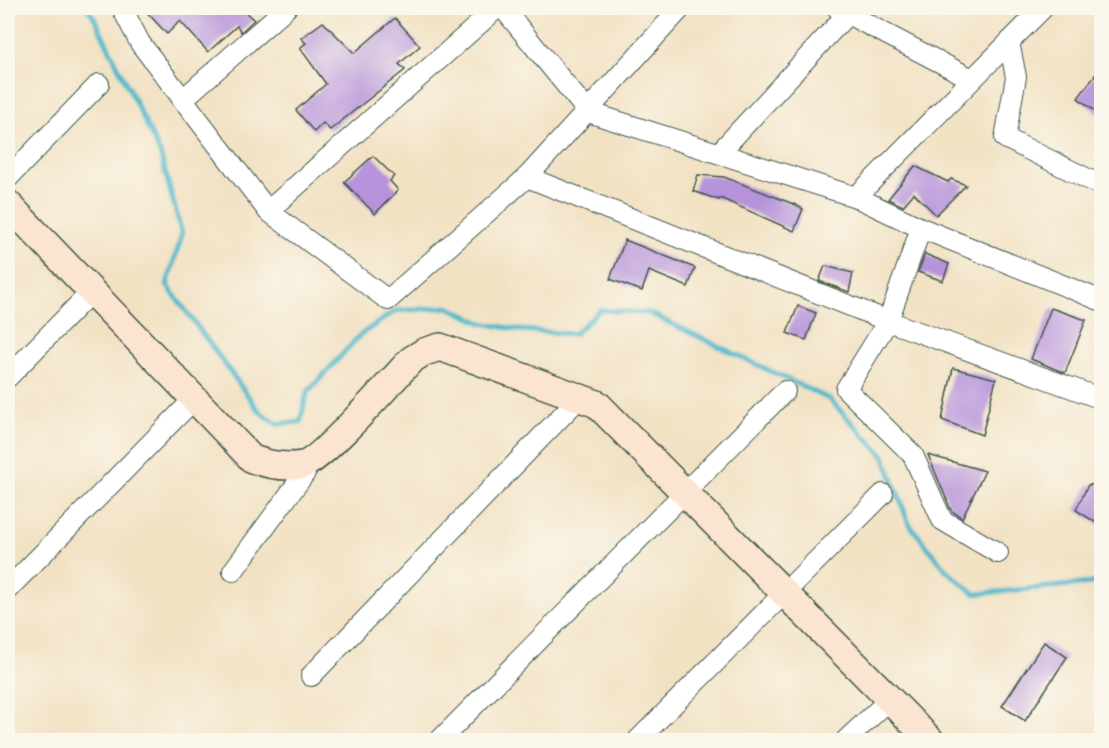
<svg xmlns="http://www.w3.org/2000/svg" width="1109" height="748" font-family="Cardo,serif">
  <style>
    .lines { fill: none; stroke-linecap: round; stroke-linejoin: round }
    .stream { stroke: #4eb7cb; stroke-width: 5 }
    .building { fill: #b693da }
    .street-casing { stroke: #3f564a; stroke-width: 22 }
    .secondary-casing { stroke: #3f564a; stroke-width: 30 }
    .street { stroke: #fff; stroke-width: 20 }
    .secondary { stroke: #fce5d0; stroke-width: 27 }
  </style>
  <rect width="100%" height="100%" fill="#fbf7ec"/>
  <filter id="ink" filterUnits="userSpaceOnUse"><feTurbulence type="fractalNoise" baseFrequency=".0167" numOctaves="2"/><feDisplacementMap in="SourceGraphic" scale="12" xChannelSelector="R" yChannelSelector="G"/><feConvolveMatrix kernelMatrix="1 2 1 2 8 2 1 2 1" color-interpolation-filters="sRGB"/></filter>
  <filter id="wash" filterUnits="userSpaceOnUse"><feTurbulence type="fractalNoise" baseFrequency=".008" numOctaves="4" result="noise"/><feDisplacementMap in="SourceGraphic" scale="24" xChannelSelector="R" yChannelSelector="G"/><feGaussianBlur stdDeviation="1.35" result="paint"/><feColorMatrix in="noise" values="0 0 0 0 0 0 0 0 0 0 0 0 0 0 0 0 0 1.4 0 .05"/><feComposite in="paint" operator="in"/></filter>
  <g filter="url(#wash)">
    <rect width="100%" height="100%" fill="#f2e2c4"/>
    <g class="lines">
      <!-- stream -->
      <path class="stream" d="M87,8l7,9 66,136 22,81 -15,51 92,126 18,13 23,-2 7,-29 53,-58 35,-24 53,-4 34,16 38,7 54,4 26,-24 49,3 180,86 55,57 25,68 38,47 28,23 127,-12"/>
    </g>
    <g id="blocks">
      <!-- building -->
      <g class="building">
        <path d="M143,8h98l13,12 -13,12 -4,-6 -29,26 -28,-31 -13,13z"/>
        <path d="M395,18l25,28 -21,18 6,6 -75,60 -7,-7 -9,9 -18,-22 30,-26 -26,-36 6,-5 -5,-5 22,-16 31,31z"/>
        <path d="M1101,67v49l-23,-18z"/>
        <path d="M373,156l21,20 -4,5 8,9 -23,24 -31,-32z"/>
        <path d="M915,166l33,16 3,-3 15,6 -30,30 -22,-22 -11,13 -15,-7z"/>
        <path d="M698,175l26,2 72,28 7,4 -9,22 -74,-33 -1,2 -26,-9z"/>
        <path d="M625,240l70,28 -7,19 -39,-16 -7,20 -32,-12z"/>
        <path d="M925,254l24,10 -6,17 -25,-9z"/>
        <path d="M825,266l28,7 -4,19 -30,-11z"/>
        <path d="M798,306l18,7 -10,27 -19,-7z"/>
        <path d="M1051,308l35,12 -21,53 -34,-14z"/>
        <path d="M953,368l43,11 -14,56 -40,-15z"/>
        <path d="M928,455l57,16 -23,47 -11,-8z"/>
        <path d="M1101,484v42l-25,-16 12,-25z"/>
        <path d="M1044,642l23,15 -42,64 -23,-15z"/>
      </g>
    </g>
  </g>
  <g filter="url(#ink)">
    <use href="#blocks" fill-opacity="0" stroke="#3f564a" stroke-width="1.5"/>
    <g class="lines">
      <defs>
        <g id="street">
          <path d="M122,8l18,35 128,168 120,89 139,-123 154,-169"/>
          <path d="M503,8l85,104 268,85 65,31 181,73"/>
          <path d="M838,9l134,70"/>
          <path d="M1009,42l7,35 -11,61 97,48"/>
          <path d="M182,100l104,-92"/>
          <path d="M719,153l134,-145"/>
          <path d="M527,177l361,144 214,78"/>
          <path d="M8,178l91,-94"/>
          <path d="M856,197l187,-189"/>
          <path d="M268,211l229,-203"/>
          <path d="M921,228l-33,93 -42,68 67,66 29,65 56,33"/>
          <path d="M8,377l83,-85"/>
          <path d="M233,571l72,-98 -1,-8"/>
          <path d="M8,589l186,-190"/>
          <path d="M311,676l268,-278"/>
          <path d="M440,740l345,-349"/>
          <path d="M638,740l245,-246"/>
          <path d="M846,740l43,-40"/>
        </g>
        <path id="secondary" d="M8,204l244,255c17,6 32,9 50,6 18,-3 92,-87 109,-105l13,-8 16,-5 157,57 333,336"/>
      </defs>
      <!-- street casing -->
      <use href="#street" class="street-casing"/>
      <!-- secondary casing -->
      <use href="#secondary" class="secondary-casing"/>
      <!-- street -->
      <use href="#street" class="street"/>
      <!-- secondary -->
      <use href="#secondary" class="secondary"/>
    </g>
  </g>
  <!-- margin -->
  <rect width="1109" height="748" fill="none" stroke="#fbf7ec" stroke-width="30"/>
</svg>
